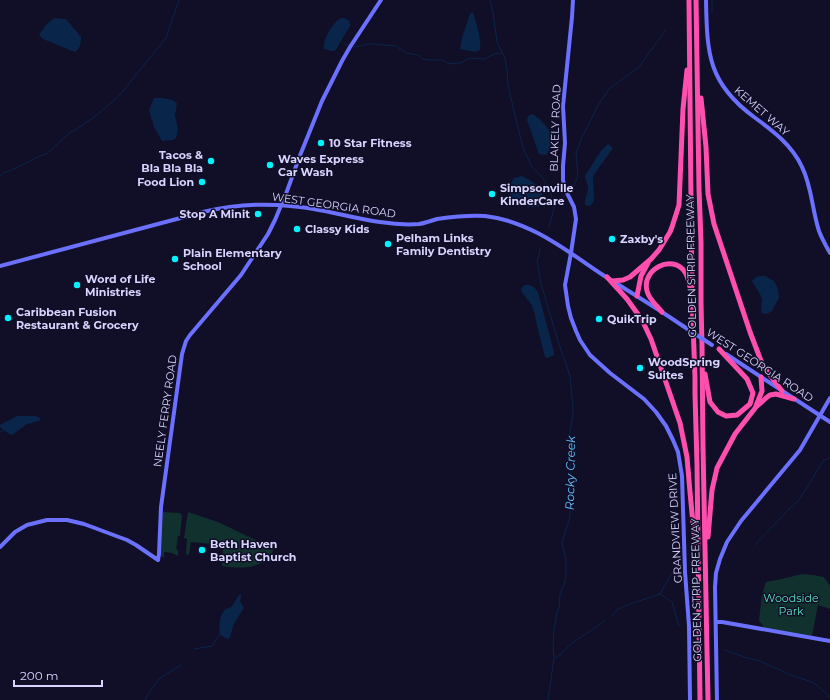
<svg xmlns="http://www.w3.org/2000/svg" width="830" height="700" font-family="Montserrat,sans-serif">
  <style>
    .green { fill: #11312e }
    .water { fill: #0a254a }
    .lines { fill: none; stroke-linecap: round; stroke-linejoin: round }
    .stream { stroke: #0a254a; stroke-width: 1 }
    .secondary { stroke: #6b70ff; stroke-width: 4 }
    .highway { stroke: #ff4fae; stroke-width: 5 }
    .secondary-bridge { stroke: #6b70ff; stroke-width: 4 }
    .poi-dot { fill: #00f4ff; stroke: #110e27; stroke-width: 1.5 }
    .labels { text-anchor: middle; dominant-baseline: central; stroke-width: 3; stroke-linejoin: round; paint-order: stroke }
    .street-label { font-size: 11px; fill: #d7d4ff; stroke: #110e27 }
    .poi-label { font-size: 11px; font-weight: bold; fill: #d7d4ff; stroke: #110e27; text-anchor: start }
    .park-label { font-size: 11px; fill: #5be4ba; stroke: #110e27 }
    .water-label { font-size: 12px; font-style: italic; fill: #62c0ff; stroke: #110e27 }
  </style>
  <rect width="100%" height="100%" fill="#110e27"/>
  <!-- green -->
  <g class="green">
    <path d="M163,512l17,1 2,2 -2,21h-2l-2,13 2,1v6l-6,-3 -8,-1v6l-3,-2z"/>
    <path d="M188,512l30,10 50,24 7,1c-11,23 -31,22 -53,19l1,-19 -2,-1v-4l-8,-1 -1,3 -21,-2 -2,13 -3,-1 1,-15 -3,-1z"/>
    <path d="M802,574l11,1 11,2 6,9v23l-12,-4 -6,31 -48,-8 -5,-8 3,-25 4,-13 16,-3z"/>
  </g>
  <!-- water -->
  <g class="water">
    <path d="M473,12c3,10 9,28 7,38l-5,2 -15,-3 2,-11 8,-24z"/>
    <path d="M54,18l12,1 15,18c0,6 -1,12 -6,15l-32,-13 -4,-4 7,-10z"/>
    <path d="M341,18c5,0 10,2 9,8l-15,25h-4l-7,-2c-2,-9 9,-27 17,-31z"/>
    <path d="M154,98c8,0 17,0 23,5l-2,12 3,15 -2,8 -3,2 -11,1 -8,-14 -5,-17z"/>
    <path d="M533,114c10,8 20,16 18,29 -1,6 -2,8 -5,12l-7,-1 -12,-34 2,-5z"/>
    <path d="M608,144l5,4 -20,28 1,25 -4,5 -5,-1c-1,-6 3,-11 3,-17 0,-4 -3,-8 -3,-12l15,-24z"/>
    <path d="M522,176c13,6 27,15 17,31h-11l-17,-6 -2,-14 5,-9z"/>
    <path d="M765,276l9,5 4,8 1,9 -7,13 -5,3 -5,-1c-2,-5 0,-8 0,-13 -1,-7 -7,-13 -10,-19 3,-5 7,-5 13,-5z"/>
    <path d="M525,285c6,-1 10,3 13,7l16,60v3l-6,3 -3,-1 -7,-27 -4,-19 -3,-7 -10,-13 1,-4z"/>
    <path d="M17,416h18l6,2 -2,3 -12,3 -15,11 -3,-1 -9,-7v-2l2,-1z"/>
    <path d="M240,594l1,2 -1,5 4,7c-4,6 -8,12 -11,18 -1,4 -2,9 -4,13l-4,-1 -5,-4c-1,-8 -1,-19 5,-24 2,-2 4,-2 6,-3 4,-4 5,-9 9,-13z"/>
  </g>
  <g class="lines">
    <!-- stream -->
    <g class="stream">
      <path d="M490,0l3,12 4,30 8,16 2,12 1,15 9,39 7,26 8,17 11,11 8,16 3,14"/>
      <path d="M712,0v13"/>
      <path d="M345,44l3,1"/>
      <path d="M353,47l8,-1 7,-2h4l24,2 10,7 12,2 5,4 6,1h13l6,3 4,1 4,-1h4l10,-5 11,1h4l11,-6 5,1"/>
      <path d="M0,176l4,-3 12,-5 24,-12 6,-2 4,-3 19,-18 8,-4 21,-15 20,-17 48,-59 13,-38"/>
      <path d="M569,191l6,-8 3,-7 -2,-23 6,-16 7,-13 7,-15 13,-20 30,-22 26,-36"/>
      <path d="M549,227l5,-19 11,-13"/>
      <path d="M540,248l-1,7 -2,6 4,23 17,57 12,35 3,33v7l-3,15v27l1,22 -1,20v17l-8,26 4,17v13l-1,9 -5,12 -1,14 -2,4 -3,19 -1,16 1,11 -6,42"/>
      <path d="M0,432l4,-2"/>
      <path d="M755,545l32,-34 11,-10 8,-12 17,-28 7,-4"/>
      <path d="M660,594l12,8 7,24"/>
      <path d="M612,616l6,-7 15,-6 27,-9 8,-14 6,-8"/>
      <path d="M194,649l18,-3 8,-12"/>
      <path d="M725,650l19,7 16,4 31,14 21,7 7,5 11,10"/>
      <path d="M555,658l5,-3 12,-12 33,-22"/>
      <path d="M145,700l5,-9 10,-13 21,-13"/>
    </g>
    <!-- secondary -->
    <g class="secondary">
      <path d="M573,0l-1,17 -9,89 2,37 -2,23v14l2,9 9,18 2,12 -5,34 -6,32 3,21 3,12 5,13 4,9 10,15 20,18 34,26 12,13 10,14 7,14 5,12 4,24 3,96 4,54 1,74"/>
      <path d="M706,0c1,54 2,83 48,117 19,14 38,28 48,50 10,20 10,43 17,64 3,8 7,15 11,22"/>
      <path d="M0,266l203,-54c29,-7 58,-9 87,-6 31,2 60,12 90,16 13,2 26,3 39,2 6,-1 12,-3 18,-5 14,-2 34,-4 48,-3 45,5 82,35 118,59 27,17 54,33 80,51"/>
      <path d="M726,354l104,68"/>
      <path d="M0,547l15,-15 12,-7 20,-5h20l17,4 43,16 9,5 22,15 1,-6 2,-47 21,-153 4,-13 4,-6 51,-60 27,-41 7,-14 12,-29 12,-33 23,-57 20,-40 8,-14 31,-47"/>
      <path d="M716,622h6l108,19"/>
      <path d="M717,700l-2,-113 1,-14 4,-14 7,-17 14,-21 59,-71 30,-52"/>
    </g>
    <!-- highway -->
    <g class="highway">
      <path d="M689,0l3,298 3,79v17l2,70 3,236"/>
      <path d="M696,0l3,189 2,53v61l1,43 1,101 5,253"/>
      <path d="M701,98l5,49 2,47 6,30 36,108 13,34 19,25"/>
      <path d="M607,277l20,22 15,21 9,19 29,84 7,34 3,35 4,42"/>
      <path d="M613,281l10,-1 7,-3 21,-18 8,-9 11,-18 2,-5 7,-22 4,-96 4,-39"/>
      <path d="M637,296l4,-20 7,-13"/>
      <path d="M662,312c-6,-7 -13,-13 -15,-21 -6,-21 25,-38 38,-19 3,5 4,10 5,15"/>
      <path d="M705,374l5,28 8,10 8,4 11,-1 13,-11 3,-11 -6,-14 -28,-30"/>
      <path d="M756,406l6,-15 -1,-14"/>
      <path d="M708,537l4,-47 5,-22 18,-34 21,-27 10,-9 4,-3 6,-1 18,5"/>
    </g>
    <!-- secondary-bridge -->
    <path class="secondary-bridge" d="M683,326l29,19"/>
  </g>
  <!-- markers -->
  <g class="poi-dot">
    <circle cx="321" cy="143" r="4"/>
    <circle cx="211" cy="161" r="4"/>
    <circle cx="270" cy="165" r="4"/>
    <circle cx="202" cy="182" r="4"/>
    <circle cx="492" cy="194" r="4"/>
    <circle cx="258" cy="214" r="4"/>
    <circle cx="297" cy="229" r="4"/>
    <circle cx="612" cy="239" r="4"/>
    <circle cx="388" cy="244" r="4"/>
    <circle cx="175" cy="259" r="4"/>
    <circle cx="77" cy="285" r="4"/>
    <circle cx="8" cy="318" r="4"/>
    <circle cx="599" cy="319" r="4"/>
    <circle cx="640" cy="368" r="4"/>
    <circle cx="202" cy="550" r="4"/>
  </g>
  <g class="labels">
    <!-- street labels -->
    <g class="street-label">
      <text transform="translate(762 111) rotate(41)">KEMET WAY</text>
      <text transform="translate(555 128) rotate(-88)">BLAKELY ROAD</text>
      <text transform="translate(334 205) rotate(8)">WEST GEORGIA ROAD</text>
      <text transform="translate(691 266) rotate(-91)">GOLDEN STRIP FREEWAY</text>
      <text transform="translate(760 365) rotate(33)">WEST GEORGIA ROAD</text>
      <text transform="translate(165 411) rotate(-82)">NEELY FERRY ROAD</text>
      <text transform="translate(675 528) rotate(-93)">GRANDVIEW DRIVE</text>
      <text transform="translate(696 590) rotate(-91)">GOLDEN STRIP FREEWAY</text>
    </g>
    <!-- poi labels -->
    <g class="poi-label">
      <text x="329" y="143">10 Star Fitness</text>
      <text x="203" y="155" text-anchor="end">Tacos &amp;<tspan x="203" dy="13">Bla Bla Bla</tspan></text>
      <text x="278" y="159">Waves Express<tspan x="278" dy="13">Car Wash</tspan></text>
      <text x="194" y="182" text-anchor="end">Food Lion</text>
      <text x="500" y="188">Simpsonville<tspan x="500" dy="13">KinderCare</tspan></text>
      <text x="250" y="214" text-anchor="end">Stop A Minit</text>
      <text x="305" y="229">Classy Kids</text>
      <text x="396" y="238">Pelham Links<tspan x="396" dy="13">Family Dentistry</tspan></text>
      <text x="620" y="239">Zaxby's</text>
      <text x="183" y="253">Plain Elementary<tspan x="183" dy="13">School</tspan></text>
      <text x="85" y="279">Word of Life<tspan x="85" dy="13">Ministries</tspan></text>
      <text x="16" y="312">Caribbean Fusion<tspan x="16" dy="13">Restaurant &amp; Grocery</tspan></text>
      <text x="607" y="319">QuikTrip</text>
      <text x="648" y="362">WoodSpring<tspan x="648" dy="13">Suites</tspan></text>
      <text x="210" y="544">Beth Haven<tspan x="210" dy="13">Baptist Church</tspan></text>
    </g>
    <!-- park labels -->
    <g class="park-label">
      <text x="791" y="598">Woodside<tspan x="791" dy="13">Park</tspan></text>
    </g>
    <!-- water labels -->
    <g class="water-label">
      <text transform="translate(570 473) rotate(-89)">Rocky Creek</text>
    </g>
  </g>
  <!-- scale -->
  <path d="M14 680v6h88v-6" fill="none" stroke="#d7d4ff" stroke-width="2"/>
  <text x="20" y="680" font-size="12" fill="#d7d4ff" stroke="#110e27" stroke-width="3" paint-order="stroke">200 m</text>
</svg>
